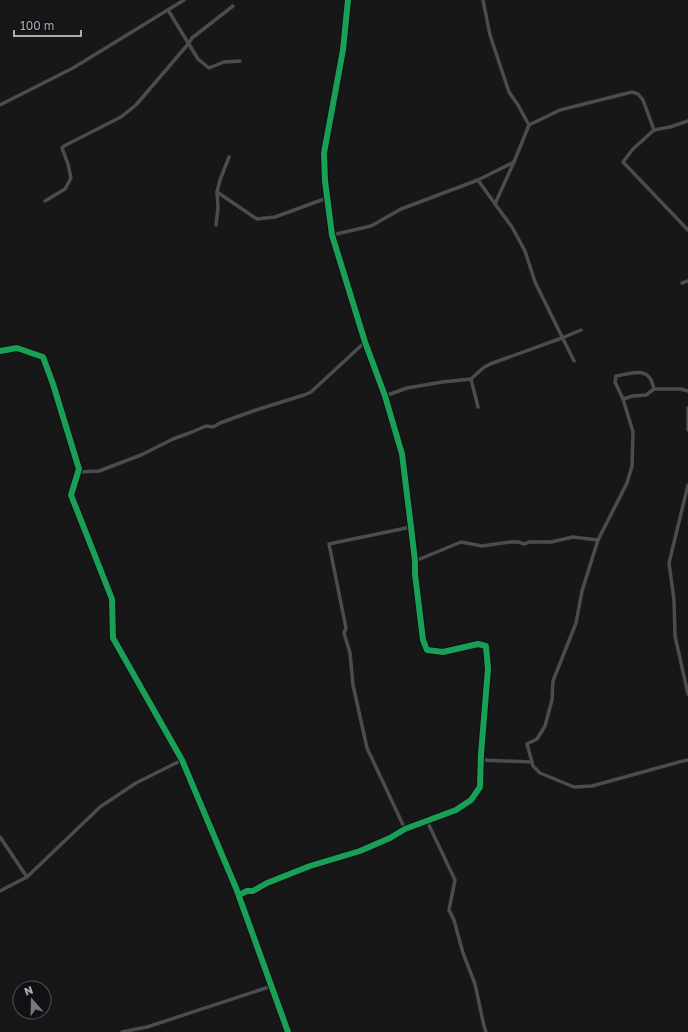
<svg xmlns="http://www.w3.org/2000/svg" width="688" height="1032" font-family="'Golos Text',sans-serif">
  <style>
    .lines { fill: none; stroke-linecap: round; stroke-linejoin: round }
    .minor { stroke: #4b4c50; stroke-width: 3.5 }
    .cycleway-casing { stroke: #111113; stroke-width: 8 }
    .cycleway { stroke: #1a9f57; stroke-width: 6 }
  </style>
  <rect width="100%" height="100%" fill="#171717"/>
  <g class="lines">
    <!-- minor -->
    <g class="minor">
      <path d="M483,0l7,35 19,57 9,13 11,20"/>
      <path d="M168,10l30,49 11,9 15,-6 16,-1"/>
      <path d="M0,105l73,-37 111,-68"/>
      <path d="M654,130l-21,19 -10,13 65,68"/>
      <path d="M478,180l17,24 17,23 13,24 10,31 39,79"/>
      <path d="M217,192l40,27 18,-2 52,-19"/>
      <path d="M45,201l20,-12 6,-11 -3,-14 -6,-16 2,-2 57,-29 15,-12 53,-62 3,-5 41,-32"/>
      <path d="M495,204l19,-42"/>
      <path d="M216,225l2,-17 -1,-16 3,-12 9,-23"/>
      <path d="M332,235l39,-9 30,-17 77,-29 36,-18 15,-37 31,-15 72,-18 6,2 5,6 11,30 16,-3 18,-6"/>
      <path d="M682,283l6,-2"/>
      <path d="M0,351l17,-3 26,9 10,27 26,85 -8,26 41,104 1,39 69,122 54,128 52,144"/>
      <path d="M471,379l7,28"/>
      <path d="M654,389c-1,-4 -2,-9 -5,-12 -7,-9 -24,-2 -33,-1l-1,6 8,17 10,-3 13,-1 8,-6h27l7,2"/>
      <path d="M385,396l22,-8 35,-6 29,-3 12,-11 7,-4 72,-26 19,-8"/>
      <path d="M688,408v22"/>
      <path d="M78,472l21,-1 42,-16 32,-16 19,-7 14,-6 7,1 7,-4 33,-12 51,-16 7,-3 54,-50"/>
      <path d="M688,485l-19,78 5,37 1,36 13,58"/>
      <path d="M598,540l-16,51 -6,32 -23,58 -1,19 -7,26 -8,13 -10,5 6,22 7,7 34,14 18,-1 87,-24 9,-2"/>
      <path d="M415,561l46,-19 21,4 28,-4h8l7,2 4,-2h22l22,-5 25,3 29,-57 5,-17 1,-34 -10,-33"/>
      <path d="M481,760l51,2"/>
      <path d="M427,821l28,59 -6,30 5,10 9,33 12,31 9,42 2,6"/>
      <path d="M405,829l-38,-81 -14,-63 -3,-32 -6,-20 2,-5 -17,-84 82,-17"/>
      <path d="M0,837l27,40"/>
      <path d="M0,891l27,-14 73,-70 36,-24 46,-23"/>
      <path d="M239,895l8,-4h6l14,-8 43,-17 50,-15 30,-13 15,-9 51,-19 15,-10 9,-13 1,-33 7,-85 -2,-23 -8,-2 -35,8 -16,-2 -4,-10 -8,-66v-13l-4,-34 -9,-73 -17,-58 -20,-54 -33,-107 -7,-54 -1,-28 19,-103 5,-50"/>
      <path d="M122,1032l25,-5 125,-41"/>
    </g>
    <defs>
      <g id="cycleway">
        <path d="M0,351l17,-3 26,9 10,27 26,85 -8,26 41,104 1,39 69,122 54,128 52,144"/>
        <path d="M239,895l8,-4h6l14,-8 43,-17 50,-15 30,-13 15,-9 51,-19 15,-10 9,-13 1,-33 7,-85 -2,-23 -8,-2 -35,8 -16,-2 -4,-10 -8,-66v-13l-4,-34 -9,-73 -17,-58 -20,-54 -33,-107 -7,-54 -1,-28 19,-103 5,-50"/>
      </g>
    </defs>
    <!-- cycleway casing -->
    <use href="#cycleway" class="cycleway-casing"/>
    <!-- cycleway -->
    <use href="#cycleway" class="cycleway"/>
  </g>
  <!-- north arrow -->
  <g transform="translate(32 1000) rotate(340)"><circle r="19" fill="#111113" stroke="#4d4f55"/>
  <path d="M0-3L7 15L0 10L-7 15Z" fill="#757880"/>
  <text y="-6" font-size="11" font-weight="bold" text-anchor="middle" fill="#a8acb8">N</text>
  </g>
  <!-- scale -->
  <path d="M14 30v6h67v-6" fill="none" stroke="#a8acb8" stroke-width="2"/>
  <text x="20" y="30" font-size="12" fill="#a8acb8" stroke="#111113" stroke-width="3" paint-order="stroke">100 m</text>
</svg>
